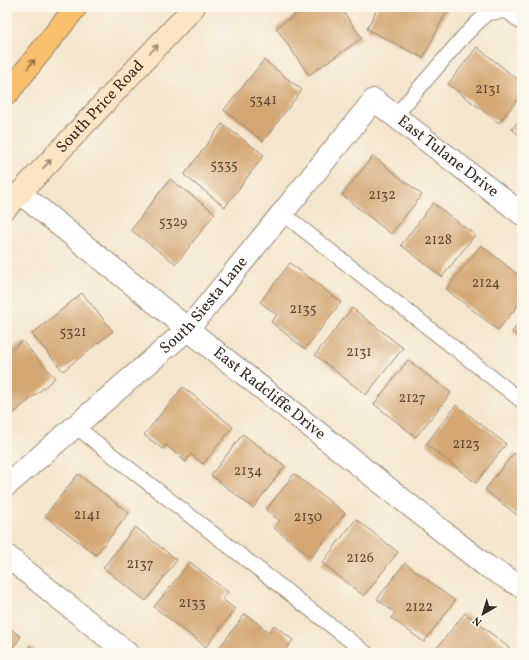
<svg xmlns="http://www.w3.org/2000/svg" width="529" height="660" font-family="Vollkorn,serif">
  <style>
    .building { fill: #d4a774 }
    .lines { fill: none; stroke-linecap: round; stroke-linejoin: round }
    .service-casing { stroke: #988875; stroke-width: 16 }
    .minor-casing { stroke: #988875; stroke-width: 24 }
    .secondary-casing { stroke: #988875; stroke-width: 24 }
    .motorway-casing { stroke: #988875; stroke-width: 24 }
    .service { stroke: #fff; stroke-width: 14 }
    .minor { stroke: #fff; stroke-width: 22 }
    .secondary { stroke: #fce5c4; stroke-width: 22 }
    .motorway { stroke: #f8bf6c; stroke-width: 22 }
    .oneway { stroke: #9c8871 }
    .oneway2 { stroke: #906d41 }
    .labels { text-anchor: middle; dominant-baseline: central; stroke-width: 3; stroke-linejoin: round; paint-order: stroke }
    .number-label { font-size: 14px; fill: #614934 }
    .street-label { font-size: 16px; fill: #3b2a1e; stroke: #fbf7ec }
  </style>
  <rect width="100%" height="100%" fill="#fbf7ec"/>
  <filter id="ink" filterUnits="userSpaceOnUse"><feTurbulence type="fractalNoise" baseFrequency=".025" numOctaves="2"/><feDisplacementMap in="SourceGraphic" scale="8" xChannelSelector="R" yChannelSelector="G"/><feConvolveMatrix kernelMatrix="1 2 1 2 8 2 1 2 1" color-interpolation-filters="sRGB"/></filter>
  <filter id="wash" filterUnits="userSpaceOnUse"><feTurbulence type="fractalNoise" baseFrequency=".012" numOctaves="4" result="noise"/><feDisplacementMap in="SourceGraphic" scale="16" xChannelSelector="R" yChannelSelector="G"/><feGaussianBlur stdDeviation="0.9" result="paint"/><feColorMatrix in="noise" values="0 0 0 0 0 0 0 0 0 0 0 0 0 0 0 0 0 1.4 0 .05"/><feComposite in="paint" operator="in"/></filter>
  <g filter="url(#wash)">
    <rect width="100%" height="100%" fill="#f4e5cc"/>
    <g id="blocks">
      <!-- building -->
      <g class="building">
        <path d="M306,7h34l22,31 -53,37 -33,-47z"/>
        <path d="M378,7h71l-26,51 -56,-29z"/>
        <path d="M477,47l45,36v11l-23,29 -51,-39z"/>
        <path d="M264,60l38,30 -39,51 -39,-31z"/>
        <path d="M522,117v20l-10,-8z"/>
        <path d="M222,124l42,31 -39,52 -41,-32z"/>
        <path d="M373,156l49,39 -31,39 -49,-39z"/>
        <path d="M170,179l45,34 -39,51 -45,-34z"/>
        <path d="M433,203l42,32 -33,42 -41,-32z"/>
        <path d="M481,245l41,33v22l-24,30 -52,-41z"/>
        <path d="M290,263l51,39 -36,47 -34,-27 6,-7 -17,-13z"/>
        <path d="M82,293l31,38 -50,40 -31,-37z"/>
        <path d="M352,308l51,40 -37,47 -51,-40z"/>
        <path d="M522,319v20l-10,-7z"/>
        <path d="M22,341l33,37 -48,41v-66z"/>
        <path d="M408,360l43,33 -35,44 -42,-33z"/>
        <path d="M183,387l50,40 -30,37 -12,-10 -5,8 -20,-17 -3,4 -19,-14z"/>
        <path d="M456,405l50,39 -30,39 -50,-39z"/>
        <path d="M243,434l42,32 -32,42 -42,-33z"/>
        <path d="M514,453l8,7v59l-37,-29z"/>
        <path d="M78,474l51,39 -33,42 -51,-39z"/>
        <path d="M294,474l51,39 -34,44 -37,-29 6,-7 -14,-11z"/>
        <path d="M356,519l42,33 -34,44 -42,-33z"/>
        <path d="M135,527l42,33 -31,41 -43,-33z"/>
        <path d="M190,562l38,30 -6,7 13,10 -29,38 -52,-40z"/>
        <path d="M405,563l50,38 -31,41 -33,-24 4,-5 -18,-14z"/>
        <path d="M465,613l48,38 -2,2h-78z"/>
        <path d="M245,614l24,18 5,-7 19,15 -10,13h-68z"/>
        <path d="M7,626l14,11 -12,16h-2z"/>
        <path d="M30,646l8,7h-13z"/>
        <path d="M300,649l5,4h-8z"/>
      </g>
    </g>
  </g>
  <g filter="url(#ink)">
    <use href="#blocks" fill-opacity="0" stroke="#988875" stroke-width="1"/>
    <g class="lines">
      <defs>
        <g id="service">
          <path d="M395,116l69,-80 23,-23 20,-2 15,12"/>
          <path d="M282,213l240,188"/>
          <path d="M75,426l291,227"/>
        </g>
        <g id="minor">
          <path id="s1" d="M20,193l190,154 275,218 37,22"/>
          <path id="s2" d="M7,485l181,-156 186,-229 148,114"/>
          <path d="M7,556l120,97"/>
        </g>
        <g id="secondary">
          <path id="s3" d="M7,207l187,-200"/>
        </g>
        <path id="motorway" d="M7,94l69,-87"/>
      </defs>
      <!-- service casing -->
      <use href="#service" class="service-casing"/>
      <!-- minor casing -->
      <use href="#minor" class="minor-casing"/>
      <!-- secondary casing -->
      <use href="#secondary" class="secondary-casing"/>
      <!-- motorway casing -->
      <use href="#motorway" class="motorway-casing"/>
      <!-- service -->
      <use href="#service" class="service"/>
      <!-- minor -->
      <use href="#minor" class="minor"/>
      <!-- secondary -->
      <use href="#secondary" class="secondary"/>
      <!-- motorway -->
      <use href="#motorway" class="motorway"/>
    </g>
    <!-- one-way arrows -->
    <defs><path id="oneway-shaft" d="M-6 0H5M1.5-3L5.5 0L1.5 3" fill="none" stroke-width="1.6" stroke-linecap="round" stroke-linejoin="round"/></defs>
    <g class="oneway">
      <use href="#oneway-shaft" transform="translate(154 49) rotate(-46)"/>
      <use href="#oneway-shaft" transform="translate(47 164) rotate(-47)"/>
    </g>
    <use class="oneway2" href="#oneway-shaft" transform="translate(31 64) rotate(-52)"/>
  </g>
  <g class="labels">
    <!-- number labels -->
    <g class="number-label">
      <text x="488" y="89">2131</text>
      <text x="263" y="100">5341</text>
      <text x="224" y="165">5335</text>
      <text x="382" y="195">2132</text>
      <text x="173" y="222">5329</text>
      <text x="438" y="240">2128</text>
      <text x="486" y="283">2124</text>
      <text x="303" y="309">2135</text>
      <text x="73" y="332">5321</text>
      <text x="359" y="352">2131</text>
      <text x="412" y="398">2127</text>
      <text x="466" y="444">2123</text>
      <text x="248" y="471">2134</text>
      <text x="87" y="515">2141</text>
      <text x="308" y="517">2130</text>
      <text x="360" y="558">2126</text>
      <text x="140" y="564">2137</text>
      <text x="192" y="603">2133</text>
      <text x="419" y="607">2122</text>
    </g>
    <!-- street labels -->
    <g class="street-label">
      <text stroke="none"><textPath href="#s3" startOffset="137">South Price Road</textPath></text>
      <text stroke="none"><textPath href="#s2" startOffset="627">East Tulane Drive</textPath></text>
      <text stroke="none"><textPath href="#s2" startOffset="267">South Siesta Lane</textPath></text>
      <text stroke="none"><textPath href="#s1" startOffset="320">East Radcliffe Drive</textPath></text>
    </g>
  </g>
  <!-- margin -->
  <rect width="529" height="660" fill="none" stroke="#fbf7ec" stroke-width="24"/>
  <!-- north arrow -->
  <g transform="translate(483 614) rotate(218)" stroke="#fbf7ec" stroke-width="3" paint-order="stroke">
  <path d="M0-3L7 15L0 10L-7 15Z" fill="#3b2a1e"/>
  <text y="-6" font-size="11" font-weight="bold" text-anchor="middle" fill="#3b2a1e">N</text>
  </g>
</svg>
